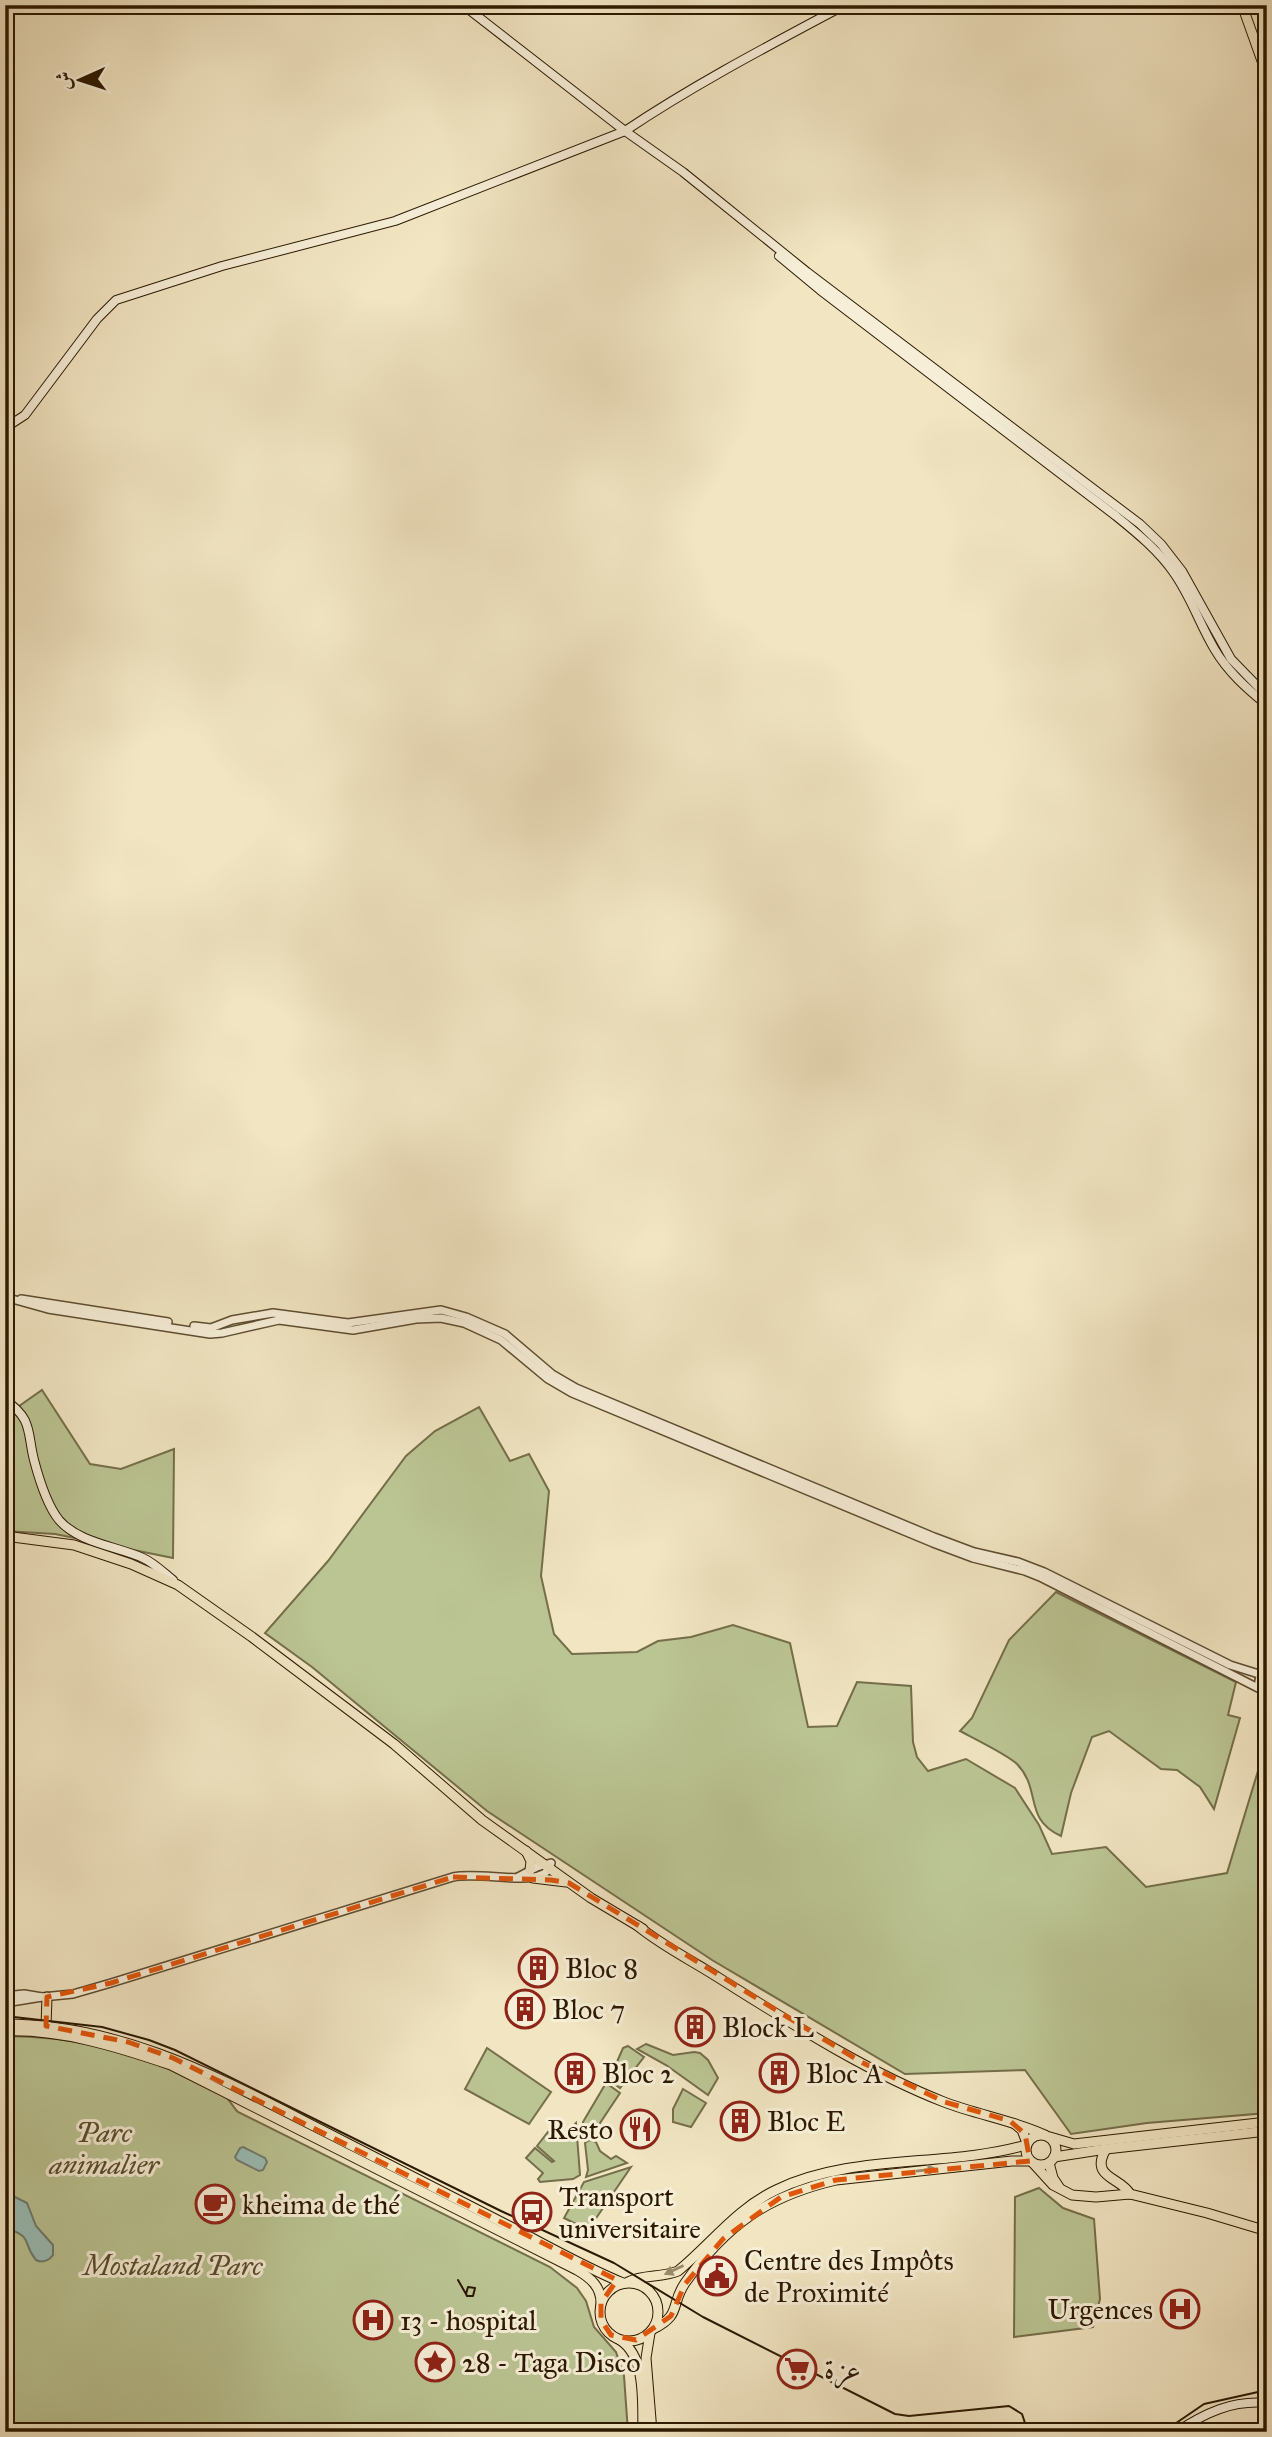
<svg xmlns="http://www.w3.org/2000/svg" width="1272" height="2437" font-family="'IM FELL Great Primer',Amiri,serif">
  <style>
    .green { fill: #bbc493; stroke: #746e4a; stroke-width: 2 }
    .water { fill: #9bbeb7; stroke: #6f7c6e; stroke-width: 2 }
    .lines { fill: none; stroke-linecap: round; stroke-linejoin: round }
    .tertiary-casing { stroke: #5e4c30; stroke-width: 10 }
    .secondary-casing { stroke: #2d1900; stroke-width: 10 }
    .primary-casing { stroke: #2d1900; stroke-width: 11 }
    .trunk-casing { stroke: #2d1900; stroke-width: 11 }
    .tertiary { stroke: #f6eed7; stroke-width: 7 }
    .secondary { stroke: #f6eed7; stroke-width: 8 }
    .primary { stroke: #f1e5c2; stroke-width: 9 }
    .trunk { stroke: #f1e5c2; stroke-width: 9 }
    .tram { stroke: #2d1900; stroke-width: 2 }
    .oneway { fill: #99896b }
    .marked { fill: none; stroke: #df560b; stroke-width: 5; stroke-dasharray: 14 9; stroke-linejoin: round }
    .labels { text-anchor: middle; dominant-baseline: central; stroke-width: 6; stroke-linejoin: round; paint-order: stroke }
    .poi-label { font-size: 28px; fill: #2d1900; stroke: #f6eed7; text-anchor: start }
    .park-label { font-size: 28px; font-style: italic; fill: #584c2c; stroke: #f6eed7 }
  </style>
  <rect width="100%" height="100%" fill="#f1e5c2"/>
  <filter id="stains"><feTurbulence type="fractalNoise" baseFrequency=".00286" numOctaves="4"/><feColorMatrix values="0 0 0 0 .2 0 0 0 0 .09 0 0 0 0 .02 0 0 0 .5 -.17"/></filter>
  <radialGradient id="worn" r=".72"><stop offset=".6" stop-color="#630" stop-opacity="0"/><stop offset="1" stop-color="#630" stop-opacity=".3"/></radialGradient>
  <!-- green -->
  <g class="green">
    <path d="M42,1390l48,74 31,5 53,-20 -1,109 -118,-24 -50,-3v-115z"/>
    <path d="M479,1407l31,54 19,-7 20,37 -8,85 13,58 18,20 65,-2 21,-11 33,-4 42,-12 57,18 18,84 29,-1 20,-44 54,4 2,56 4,15 11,14 38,-12 49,29 24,37 13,29 54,-7 40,40 81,-14 34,-112v-59l6,1v410l-120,10 -76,11 -46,-64 -120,4 -193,-114 -225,-149 -175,-144 -47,-34 63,-72 78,-105 29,-25z"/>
    <path d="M1056,1592l180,90 -8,33 12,3 -26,91 -14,-22 -23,-17 -16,-1 -52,-38 -17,6 -21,56 -10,43c-38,-17 -19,-46 -44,-72 -9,-9 -44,-26 -57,-33l12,-13 37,-78z"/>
    <path d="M5,2036c65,0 132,15 190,44 9,5 21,8 29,15 5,4 9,12 14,17l312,155 27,21 9,13 8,26 22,25 8,24 4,56h-623z"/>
    <path d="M646,2044l27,11 21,-3 6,1 8,7 10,18 -10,17 -42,-30 -29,-16z"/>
    <path d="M628,2046l16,11 -24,31 -11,-8 14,-32z"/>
    <path d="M487,2048l64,44 -22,32 -64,-35z"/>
    <path d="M606,2083l14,10 -26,39 -4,-1 -6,4 -1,-13z"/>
    <path d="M683,2089l23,14 -15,24 -18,-5v-13z"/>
    <path d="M576,2123l4,52 -7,4 -33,3 -2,-3 5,-6 -17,-15 9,-10 17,14 2,-1 -17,-15 11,-14 11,8z"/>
    <path d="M589,2140l7,2 4,9 11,8 5,-3 11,7 -41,14 2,-7 -3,-27z"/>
    <path d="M631,2167l-43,63 -24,-12 20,-36z"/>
    <path d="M1039,2188l24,20 31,11 6,80 -7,28 -79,10 1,-140z"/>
  </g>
  <!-- water -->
  <g class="water">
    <path d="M243,2147l22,11 2,4 -4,8 -4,1 -22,-11 -2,-3 5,-9z"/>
    <path d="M15,2197l12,6 9,23 17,19v10c-4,6 -11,8 -17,5 -15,-18 -1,-23 -31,-32v-30z"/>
  </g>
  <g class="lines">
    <defs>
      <g id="tertiary">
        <path d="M5,1297l43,12 162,25 12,-1 57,-13 74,10 63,-11 25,-1 23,5 37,17 47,39 24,14 361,150 40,15 52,13 15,6 220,112"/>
        <path d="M21,1299l147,23"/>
        <path d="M194,1326l17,2 21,-8 41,-7 75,10 93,-13 25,7 39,17 47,40 24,14 358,149 40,15 44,10 26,10 186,93 32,10"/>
        <path d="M1267,1671c-11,6 -11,17 0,23"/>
        <path d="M5,1996l19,-2 18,3 -37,6"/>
        <path d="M42,1997l31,-3 38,-11 342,-106c24,-5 70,6 88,-2 6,-2 8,-6 10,-12l-14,4 -19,10"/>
      </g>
      <g id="secondary">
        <path d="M463,5l162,126 58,41 124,100 333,252 21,20 21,27 49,88 36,37"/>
        <path d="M779,256l41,34 296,226c21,17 43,35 58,57 17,24 26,52 41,77 13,22 32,39 52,55"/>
        <path d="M5,428l20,-13 72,-96 19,-19 106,-34 173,-45 230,-90c70,-47 145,-86 220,-126"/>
        <path d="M5,1400c28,19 22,32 29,60 5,19 13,45 25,60 20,23 57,26 84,38 11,5 20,14 30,22"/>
        <path d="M1176,2432c29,-19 56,-32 91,-29"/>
      </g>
      <g id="primary">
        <path d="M1242,5l25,70"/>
        <path d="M5,1536l69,9 57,19 47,21 74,52 142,107 88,76 109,78 52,31"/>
        <path d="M526,1851l5,10 -1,9"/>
        <path d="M533,1878l33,4"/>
        <path d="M638,1926c24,20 55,35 81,52 72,45 146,93 225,124 34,13 68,18 101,33"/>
        <path d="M1015,2124l7,6 5,13"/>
        <path d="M1033,2163l20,22 19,10 24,2 34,-3 77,19 60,18"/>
        <path d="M1049,2163l4,15 6,9"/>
      </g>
      <g id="trunk">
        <path d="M5,2024c108,0 202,47 295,95 70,36 139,71 209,107 37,19 75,41 114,57"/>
        <path d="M46,2026l1,-29"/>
        <path d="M5,2031c56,-2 113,16 166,34l406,205c14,8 24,17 24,33"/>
        <circle cx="1041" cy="2150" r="15"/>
        <path d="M1050,2137l24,7 193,-22"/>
        <path d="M1106,2149c-17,29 15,28 24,45"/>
        <path d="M1054,2157l52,-8 161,-18"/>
        <path d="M628,2282c16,-8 33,-4 50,-11 33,-27 58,-62 98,-81 76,-37 170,-22 250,-45"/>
        <circle cx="629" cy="2312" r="29"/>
        <path d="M653,2329c29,-14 17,-24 32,-46 41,-58 82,-87 151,-103l176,-19h18"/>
        <path d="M650,2333l-4,25 6,74"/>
        <path d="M620,2340c27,17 22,65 23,92"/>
      </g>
    </defs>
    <!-- tertiary casing -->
    <use href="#tertiary" class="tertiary-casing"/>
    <!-- secondary casing -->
    <use href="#secondary" class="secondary-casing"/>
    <!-- primary casing -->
    <use href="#primary" class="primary-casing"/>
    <!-- trunk casing -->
    <use href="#trunk" class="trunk-casing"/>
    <!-- tertiary -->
    <use href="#tertiary" class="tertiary"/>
    <!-- secondary -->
    <use href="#secondary" class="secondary"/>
    <!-- primary -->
    <use href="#primary" class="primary"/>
    <!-- trunk -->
    <use href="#trunk" class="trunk"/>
    <!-- tram -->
    <g class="tram">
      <path d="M5,2016l97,11 47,13 26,10 326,161 113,52 89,54 192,97 14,2 100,-10 13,8 6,18"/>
      <path d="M458,2280l8,14 1,2h6l2,-8 -7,-1 -2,7"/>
      <path d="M1163,2432l41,-28 63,-14"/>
    </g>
  </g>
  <!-- one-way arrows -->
  <defs><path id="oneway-solid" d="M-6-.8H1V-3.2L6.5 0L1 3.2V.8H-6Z" transform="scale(1.75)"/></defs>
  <g class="oneway">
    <use href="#oneway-solid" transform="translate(926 2170) rotate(-6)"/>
    <use href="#oneway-solid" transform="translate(674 2270) rotate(155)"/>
  </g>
  <!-- marked area -->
  <path class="marked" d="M453,1877l98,3 18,3 292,179 84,40 65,19 15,13 5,27 -194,19 -55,17 -58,42 -38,45 -14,32 -35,24 -25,-5 -10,-15v-17l16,-23 -444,-222 -45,-16 -82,-16 1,-29 64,-14z"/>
  <!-- icons -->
  <defs>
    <symbol id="building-ring" viewBox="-11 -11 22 22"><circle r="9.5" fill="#f6eed7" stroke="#8f2418" stroke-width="1.5"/><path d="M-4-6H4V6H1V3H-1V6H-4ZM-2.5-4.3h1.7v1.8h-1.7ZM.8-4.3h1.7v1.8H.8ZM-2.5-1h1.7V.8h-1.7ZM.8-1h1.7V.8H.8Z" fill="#8f2418"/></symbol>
    <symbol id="restaurant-ring" viewBox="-11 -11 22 22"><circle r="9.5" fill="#f6eed7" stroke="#8f2418" stroke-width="1.5"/><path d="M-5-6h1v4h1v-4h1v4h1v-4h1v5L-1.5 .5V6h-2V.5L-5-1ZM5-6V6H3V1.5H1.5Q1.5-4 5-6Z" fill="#8f2418"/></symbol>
    <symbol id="cafe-ring" viewBox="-11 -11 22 22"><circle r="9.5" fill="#f6eed7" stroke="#8f2418" stroke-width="1.5"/><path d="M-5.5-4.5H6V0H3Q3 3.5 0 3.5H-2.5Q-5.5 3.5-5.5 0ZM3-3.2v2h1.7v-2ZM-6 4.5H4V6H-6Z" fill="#8f2418"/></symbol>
    <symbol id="bus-ring" viewBox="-11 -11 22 22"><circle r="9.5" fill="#f6eed7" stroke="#8f2418" stroke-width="1.5"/><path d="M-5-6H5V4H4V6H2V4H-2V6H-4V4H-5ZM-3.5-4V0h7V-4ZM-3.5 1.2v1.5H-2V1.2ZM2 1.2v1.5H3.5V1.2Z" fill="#8f2418"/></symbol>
    <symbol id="civic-ring" viewBox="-11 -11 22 22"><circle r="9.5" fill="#f6eed7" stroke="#8f2418" stroke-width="1.5"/><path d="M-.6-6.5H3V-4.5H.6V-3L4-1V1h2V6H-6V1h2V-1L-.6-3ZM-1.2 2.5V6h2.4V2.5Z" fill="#8f2418"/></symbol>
    <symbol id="hospital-ring" viewBox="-11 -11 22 22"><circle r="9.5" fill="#f6eed7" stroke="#8f2418" stroke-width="1.5"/><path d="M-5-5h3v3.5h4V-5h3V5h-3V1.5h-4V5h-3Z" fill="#8f2418"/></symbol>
    <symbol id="sight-ring" viewBox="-11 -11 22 22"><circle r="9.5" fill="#f6eed7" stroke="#8f2418" stroke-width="1.5"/><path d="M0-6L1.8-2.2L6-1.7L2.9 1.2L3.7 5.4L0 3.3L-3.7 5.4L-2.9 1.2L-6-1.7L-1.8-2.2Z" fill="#8f2418"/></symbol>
    <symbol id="supermarket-ring" viewBox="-11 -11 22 22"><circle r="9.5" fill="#f6eed7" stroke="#8f2418" stroke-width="1.5"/><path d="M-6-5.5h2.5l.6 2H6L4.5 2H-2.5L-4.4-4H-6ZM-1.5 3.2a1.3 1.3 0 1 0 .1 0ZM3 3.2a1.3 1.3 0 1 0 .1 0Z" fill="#8f2418"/></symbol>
  </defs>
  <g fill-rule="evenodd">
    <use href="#building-ring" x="516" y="1946" width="44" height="44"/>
    <use href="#building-ring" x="503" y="1987" width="44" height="44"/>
    <use href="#building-ring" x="673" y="2005" width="44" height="44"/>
    <use href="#building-ring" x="553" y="2051" width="44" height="44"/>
    <use href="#building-ring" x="757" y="2051" width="44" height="44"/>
    <use href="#building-ring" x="718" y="2099" width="44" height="44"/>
    <use href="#restaurant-ring" x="618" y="2107" width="44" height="44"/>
    <use href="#cafe-ring" x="193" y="2182" width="44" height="44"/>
    <use href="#bus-ring" x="510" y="2190" width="44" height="44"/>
    <use href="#civic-ring" x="695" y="2254" width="44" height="44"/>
    <use href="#hospital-ring" x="1158" y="2287" width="44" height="44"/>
    <use href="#hospital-ring" x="351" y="2298" width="44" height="44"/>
    <use href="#sight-ring" x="413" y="2340" width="44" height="44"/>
    <use href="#supermarket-ring" x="775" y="2347" width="44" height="44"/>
  </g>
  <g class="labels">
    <!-- poi labels -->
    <g class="poi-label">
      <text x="565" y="1968">Bloc 8</text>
      <text x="552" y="2009">Bloc 7</text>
      <text x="722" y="2027">Block L</text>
      <text x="602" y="2073">Bloc 2</text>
      <text x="806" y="2073">Bloc A</text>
      <text x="767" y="2121">Bloc E</text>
      <text x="613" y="2129" text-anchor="end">Resto</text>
      <text x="559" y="2196">Transport<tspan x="559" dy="32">universitaire</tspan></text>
      <text x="242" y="2204">kheima de thé</text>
      <text x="744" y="2260">Centre des Impôts<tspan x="744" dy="32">de Proximité</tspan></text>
      <text x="1153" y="2309" text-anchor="end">Urgences</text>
      <text x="400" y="2320">13 - hospital</text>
      <text x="462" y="2362">28 - Taga Disco</text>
      <text x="824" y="2369">عزة</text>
    </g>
    <!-- park labels -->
    <g class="park-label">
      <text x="104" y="2132">Parc<tspan x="104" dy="32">animalier</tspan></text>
      <text x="173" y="2265">Mostaland Parc</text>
    </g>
  </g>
  <!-- margin -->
  <rect width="1272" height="2437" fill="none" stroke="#f1e5c2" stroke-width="28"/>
  <rect x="7" y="7" width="1258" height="2423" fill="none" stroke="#2d1900" stroke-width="3.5"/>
  <rect x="14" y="14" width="1244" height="2409" fill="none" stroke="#2d1900" stroke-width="2"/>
  <!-- north arrow -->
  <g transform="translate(80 80) rotate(267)" stroke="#f6eed7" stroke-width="5" paint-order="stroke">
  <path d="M0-5L12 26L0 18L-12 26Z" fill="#2d1900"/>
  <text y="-10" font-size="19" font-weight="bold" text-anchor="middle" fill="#2d1900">ش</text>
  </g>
  <rect width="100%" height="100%" filter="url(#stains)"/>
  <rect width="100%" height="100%" fill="url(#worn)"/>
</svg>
